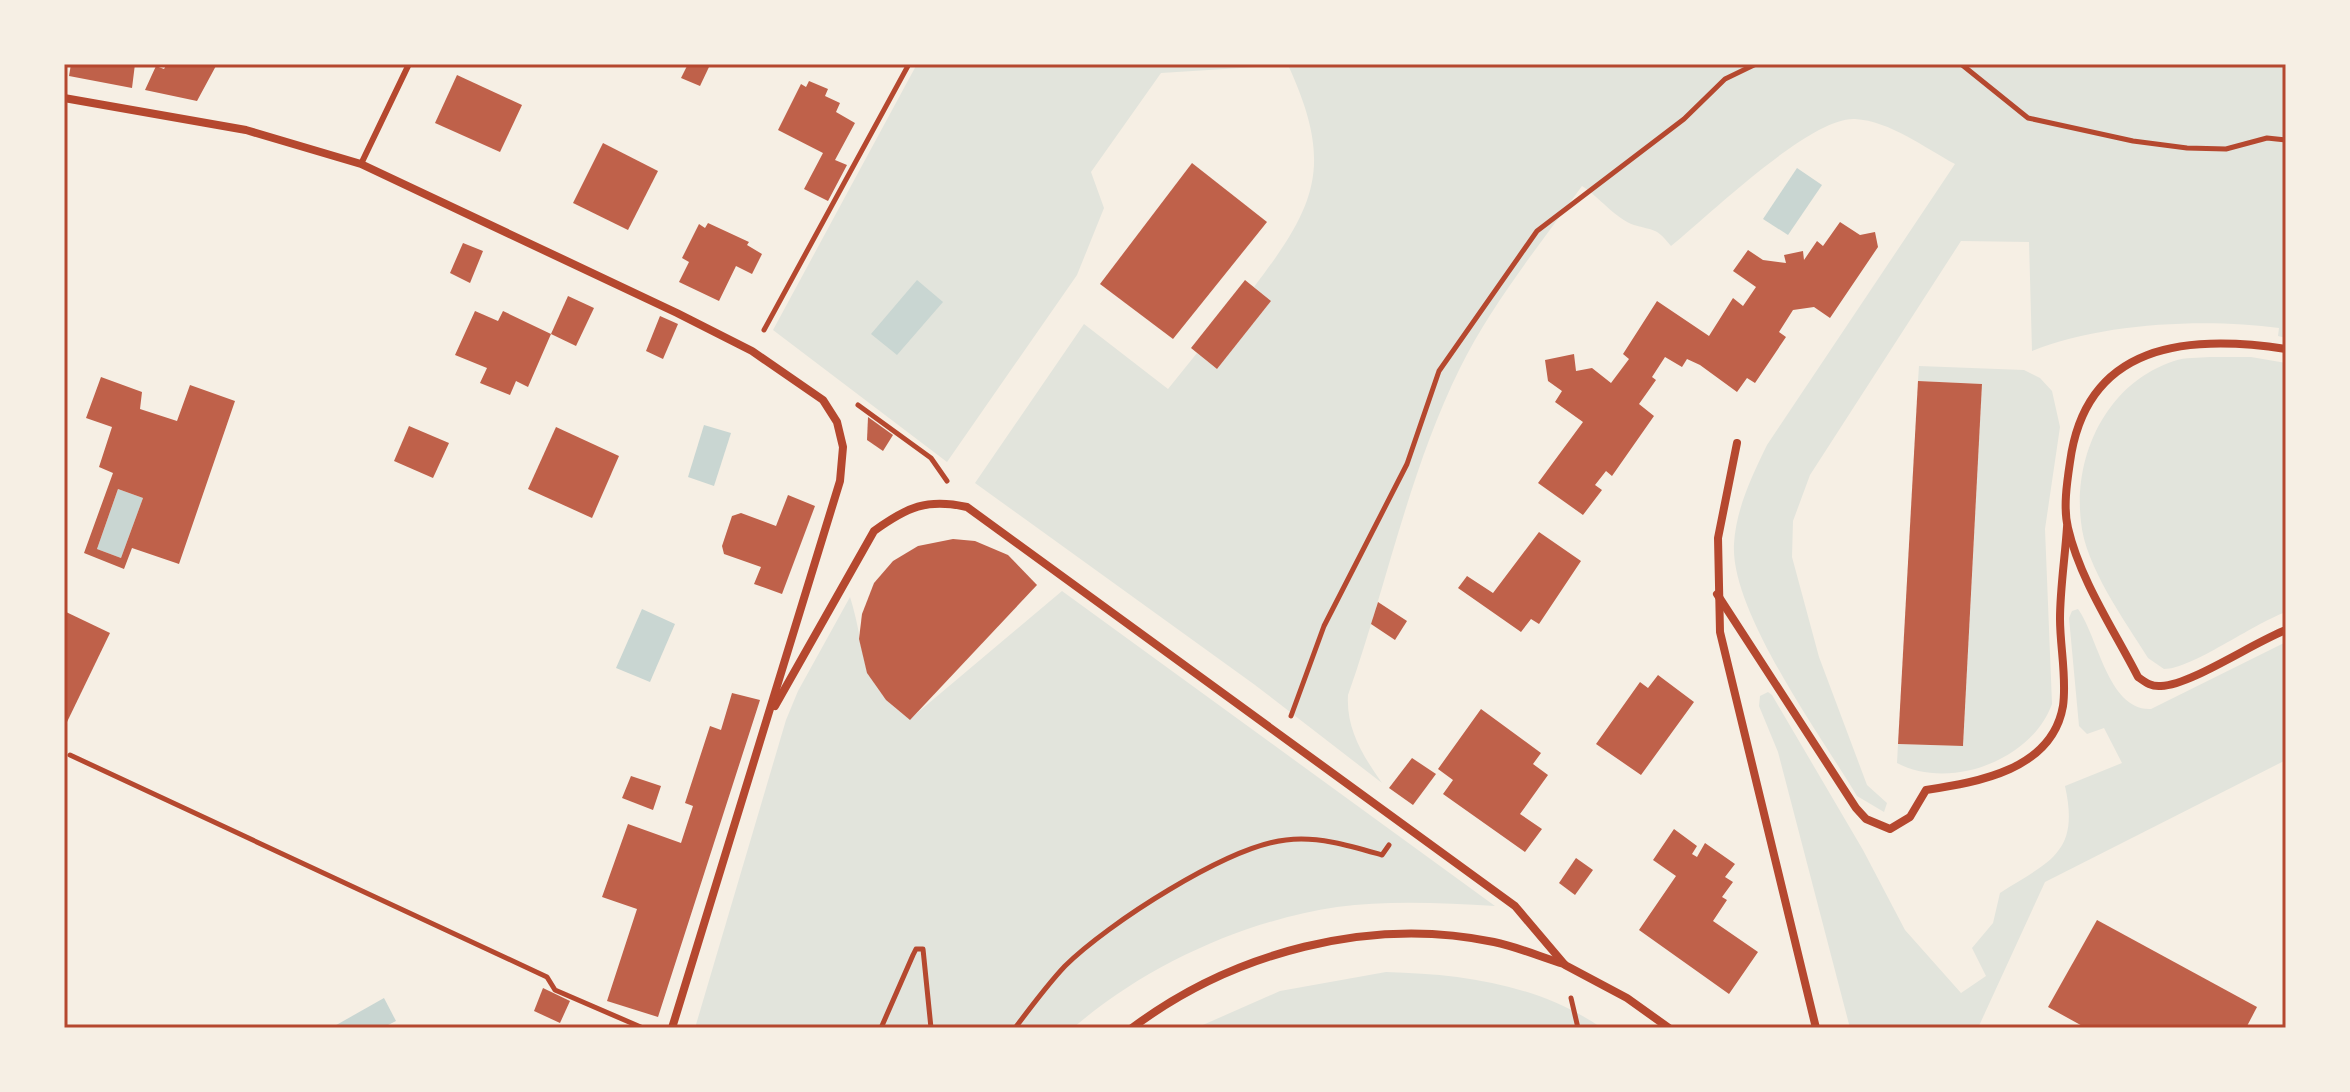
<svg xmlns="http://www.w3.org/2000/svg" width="2350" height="1092" font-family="Poppins,sans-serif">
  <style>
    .green { fill: #e2e4dc }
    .water { fill: #c9d6d2 }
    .building { fill: #bf614a; fill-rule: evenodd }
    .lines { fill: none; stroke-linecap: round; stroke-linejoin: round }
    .path { stroke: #b5482f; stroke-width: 5 }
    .service { stroke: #b5482f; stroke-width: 6 }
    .minor { stroke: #b5482f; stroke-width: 8 }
    .neatline { fill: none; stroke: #b5482f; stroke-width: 3 }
  </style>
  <rect width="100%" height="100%" fill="#f6efe4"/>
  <!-- green -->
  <g class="green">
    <path d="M917,64h1369v274l-8,-2 1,-8c-74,-10 -178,-5 -247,23l-3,-109 -68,-1 -151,234 -17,46 -1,36 27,100 48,128 20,18 -3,9 -27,-16c-36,-60 -127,-185 -123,-252 2,-35 18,-68 33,-99l188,-281c-30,-16 -65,-43 -100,-45 -44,-3 -147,97 -184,127 -15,-19 -17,-15 -37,-21 -18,-6 -36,-29 -52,-39 -41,57 -91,119 -122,182 -51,103 -74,220 -112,327 -2,34 15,61 34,88l-127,-98 -280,-202 109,-159 84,65 29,-36 20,16 54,-68 -17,-14c63,-83 80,-122 34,-222l-127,8 -70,99 13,36 -27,67 -130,187 -174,-132z"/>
    <path d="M2210,357h41l35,6v249c-34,12 -94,57 -122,57l-16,-11c-23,-37 -63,-92 -67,-136 -8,-67 26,-139 93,-161 11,-4 25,-3 36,-4z"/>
    <path d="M1919,366l105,4 16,8 12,13 8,36 -15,102 7,175c-20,56 -102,87 -155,59l1,-19 65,2 19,-362 -64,-3z"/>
    <path d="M1062,591l433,315c-52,-3 -106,-6 -158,1 -94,14 -192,59 -264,121h-378l91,-308 12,-29 52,-94c17,54 7,86 60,122z"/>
    <path d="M2078,609c20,27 30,102 73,100l135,-67v118l-241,122 -67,146h-128l-72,-276 -19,-46 1,-10 8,-4 4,3 91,155 42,80 56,63 25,-17 -14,-28 21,-25 7,-30c50,-32 80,-40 65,-107l57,-23 -18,-35 -17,6 -8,-8 -10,-108 3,-7z"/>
    <path d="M1386,972c76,2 151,12 216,56h-406l84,-37z"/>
  </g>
  <!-- water -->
  <g class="water">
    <path d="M1797,168l25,17 -34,50 -25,-16z"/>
    <path d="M917,280l26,22 -46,53 -26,-21z"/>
    <path d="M704,425l27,8 -17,53 -26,-9z"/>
    <path d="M118,489l25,9 -22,60 -24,-9z"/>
    <path d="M642,609l33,15 -25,58 -34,-14z"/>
    <path d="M384,998l12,23 -14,7h-51z"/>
  </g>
  <!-- building -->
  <g class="building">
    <path d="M71,64h64l-3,24 -63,-12z"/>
    <path d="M167,64h50l-20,37 -52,-11 11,-24 8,3z"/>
    <path d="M688,64l21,3 -9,19 -19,-8z"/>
    <path d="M457,75l65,30 -22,47 -65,-29z"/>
    <path d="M809,81l19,8 -3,7 15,7 -4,9 19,11 -20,37 12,5 -19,36 -24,-12 19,-36 -45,-23 23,-46 5,3z"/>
    <path d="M603,143l55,28 -30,59 -55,-27z"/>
    <path d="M1192,163l75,59 -94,117 -73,-55z"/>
    <path d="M1840,222l20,13 15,-3 3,15 -48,71 -16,-11 -21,3 -14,22 7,5 -31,46 -8,-5 -10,14 -37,-27 -13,-6 -5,8 -17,-10 -13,20 4,3 -17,24 15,12 -42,60 -6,-5 -11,14 7,5 -19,25 -45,-32 45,-61 -28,-20 7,-11 -14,-10 -3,-21 29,-6 2,17 16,-3 19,15 18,-24 -6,-5 34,-53 52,35 24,-38 10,8 13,-19 -23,-16 15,-21 15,10 23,3 -2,-8 19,-4 1,9 13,-19 6,5z"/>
    <path d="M708,223l41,19 -2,3 15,9 -10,20 -16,-8 -17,35 -40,-19 10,-20 -7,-4 17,-34 6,4z"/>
    <path d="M463,243l20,8 -13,32 -20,-10z"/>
    <path d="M1245,280l26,21 -54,68 -26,-21z"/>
    <path d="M568,296l26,12 -18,38 -25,-12z"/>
    <path d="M475,311l23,10 5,-10 48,23 -23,53 -12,-6 -6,14 -30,-12 7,-15 -32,-13z"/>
    <path d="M660,316l18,8 -15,35 -17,-8z"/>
    <path d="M101,377l41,15 -2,17 37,12 13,-36 45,16 -56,163 -47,-16 -8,21 -40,-16 29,-80 -14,-6 13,-40 -26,-9zM118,489l25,9 -22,60 -24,-9z"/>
    <path d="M1918,381l64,3 -19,362 -65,-2z"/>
    <path d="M868,417l25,18 -10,16 -16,-11z"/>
    <path d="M409,426l40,17 -16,35 -39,-17z"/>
    <path d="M556,427l63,29 -27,62 -64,-29z"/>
    <path d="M788,495l27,11 -33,88 -28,-10 7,-17 -37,-13 -2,-8 10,-30 9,-3 35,13z"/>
    <path d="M1539,532l42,29 -42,63 -8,-5 -10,13 -63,-44 9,-12 26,17z"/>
    <path d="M953,539l22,2 33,14 29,30 -127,135 -24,-20 -19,-27 -8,-34 3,-25 12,-31 19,-22 25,-15z"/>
    <path d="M1378,602l29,19 -12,19 -24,-16z"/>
    <path d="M64,611l46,22 -43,89 -3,-1z"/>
    <path d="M1658,675l36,27 -53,73 -45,-31 44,-62 8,6z"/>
    <path d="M732,693l28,7 -102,317 -51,-16 30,-92 -35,-12 26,-73 53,19 12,-37 -8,-3 25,-77 11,4z"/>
    <path d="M1481,709l60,44 -8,11 15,11 -28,39 22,15 -17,23 -82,-58 10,-14 -15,-11z"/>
    <path d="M1412,758l24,16 -23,31 -24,-17z"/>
    <path d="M631,776l30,10 -8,24 -31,-12z"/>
    <path d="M1674,829l23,17 -5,8 5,3 8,-14 30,21 -10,13 8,5 -11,15 5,3 -14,21 45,31 -29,42 -90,-64 37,-54 -23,-16z"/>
    <path d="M1576,858l17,12 -18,25 -16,-12z"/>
    <path d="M2097,920l160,87 -11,21h-160l-38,-21z"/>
    <path d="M543,988l27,13 -10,22 -26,-12z"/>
  </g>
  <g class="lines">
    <!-- path -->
    <g class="path">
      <path d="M1961,64l67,54 105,23 54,7 39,1 41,-11 19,2"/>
      <path d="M764,330l145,-266"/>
      <path d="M858,405l73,53 16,23"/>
      <path d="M1291,716l33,-90 83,-162 32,-93 98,-140 147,-112 41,-40 31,-15"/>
      <path d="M70,755l477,222 8,13 88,38"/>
      <path d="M1571,998l7,30"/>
      <path d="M881,1028l32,-73 3,-6h7l8,79"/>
      <path d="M1015,1028c16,-21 32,-43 50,-62 42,-42 163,-120 221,-126 33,-4 65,6 96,15l7,-10"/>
    </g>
    <!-- service -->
    <path class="service" d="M361,164l48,-100"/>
    <!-- minor -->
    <g class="minor">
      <path d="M64,98l182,32 115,34 316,149 75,38 71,49 14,22 6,25 -3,34 -168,547"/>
      <path d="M2286,349c-99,-15 -200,-6 -216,113 -3,20 -7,46 -2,66 12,52 46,102 70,149 7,5 13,10 23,9 30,-1 93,-44 125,-56"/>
      <path d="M1737,443l-19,95 2,94 96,396"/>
      <path d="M1717,594l139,214 10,11 24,10 20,-12 16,-27c52,-8 126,-20 137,-84 4,-28 -3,-59 -3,-87 0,-30 5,-61 7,-92"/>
      <path d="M775,706l99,-175c33,-24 53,-33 93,-24l548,399 50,59 62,33 42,30"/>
      <path d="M1132,1028c101,-76 238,-112 362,-86 24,5 47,15 70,22"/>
    </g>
  </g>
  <!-- border -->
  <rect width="2350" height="1092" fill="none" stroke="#f6efe4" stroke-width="132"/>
  <rect x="66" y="66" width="2218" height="960" class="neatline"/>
</svg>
